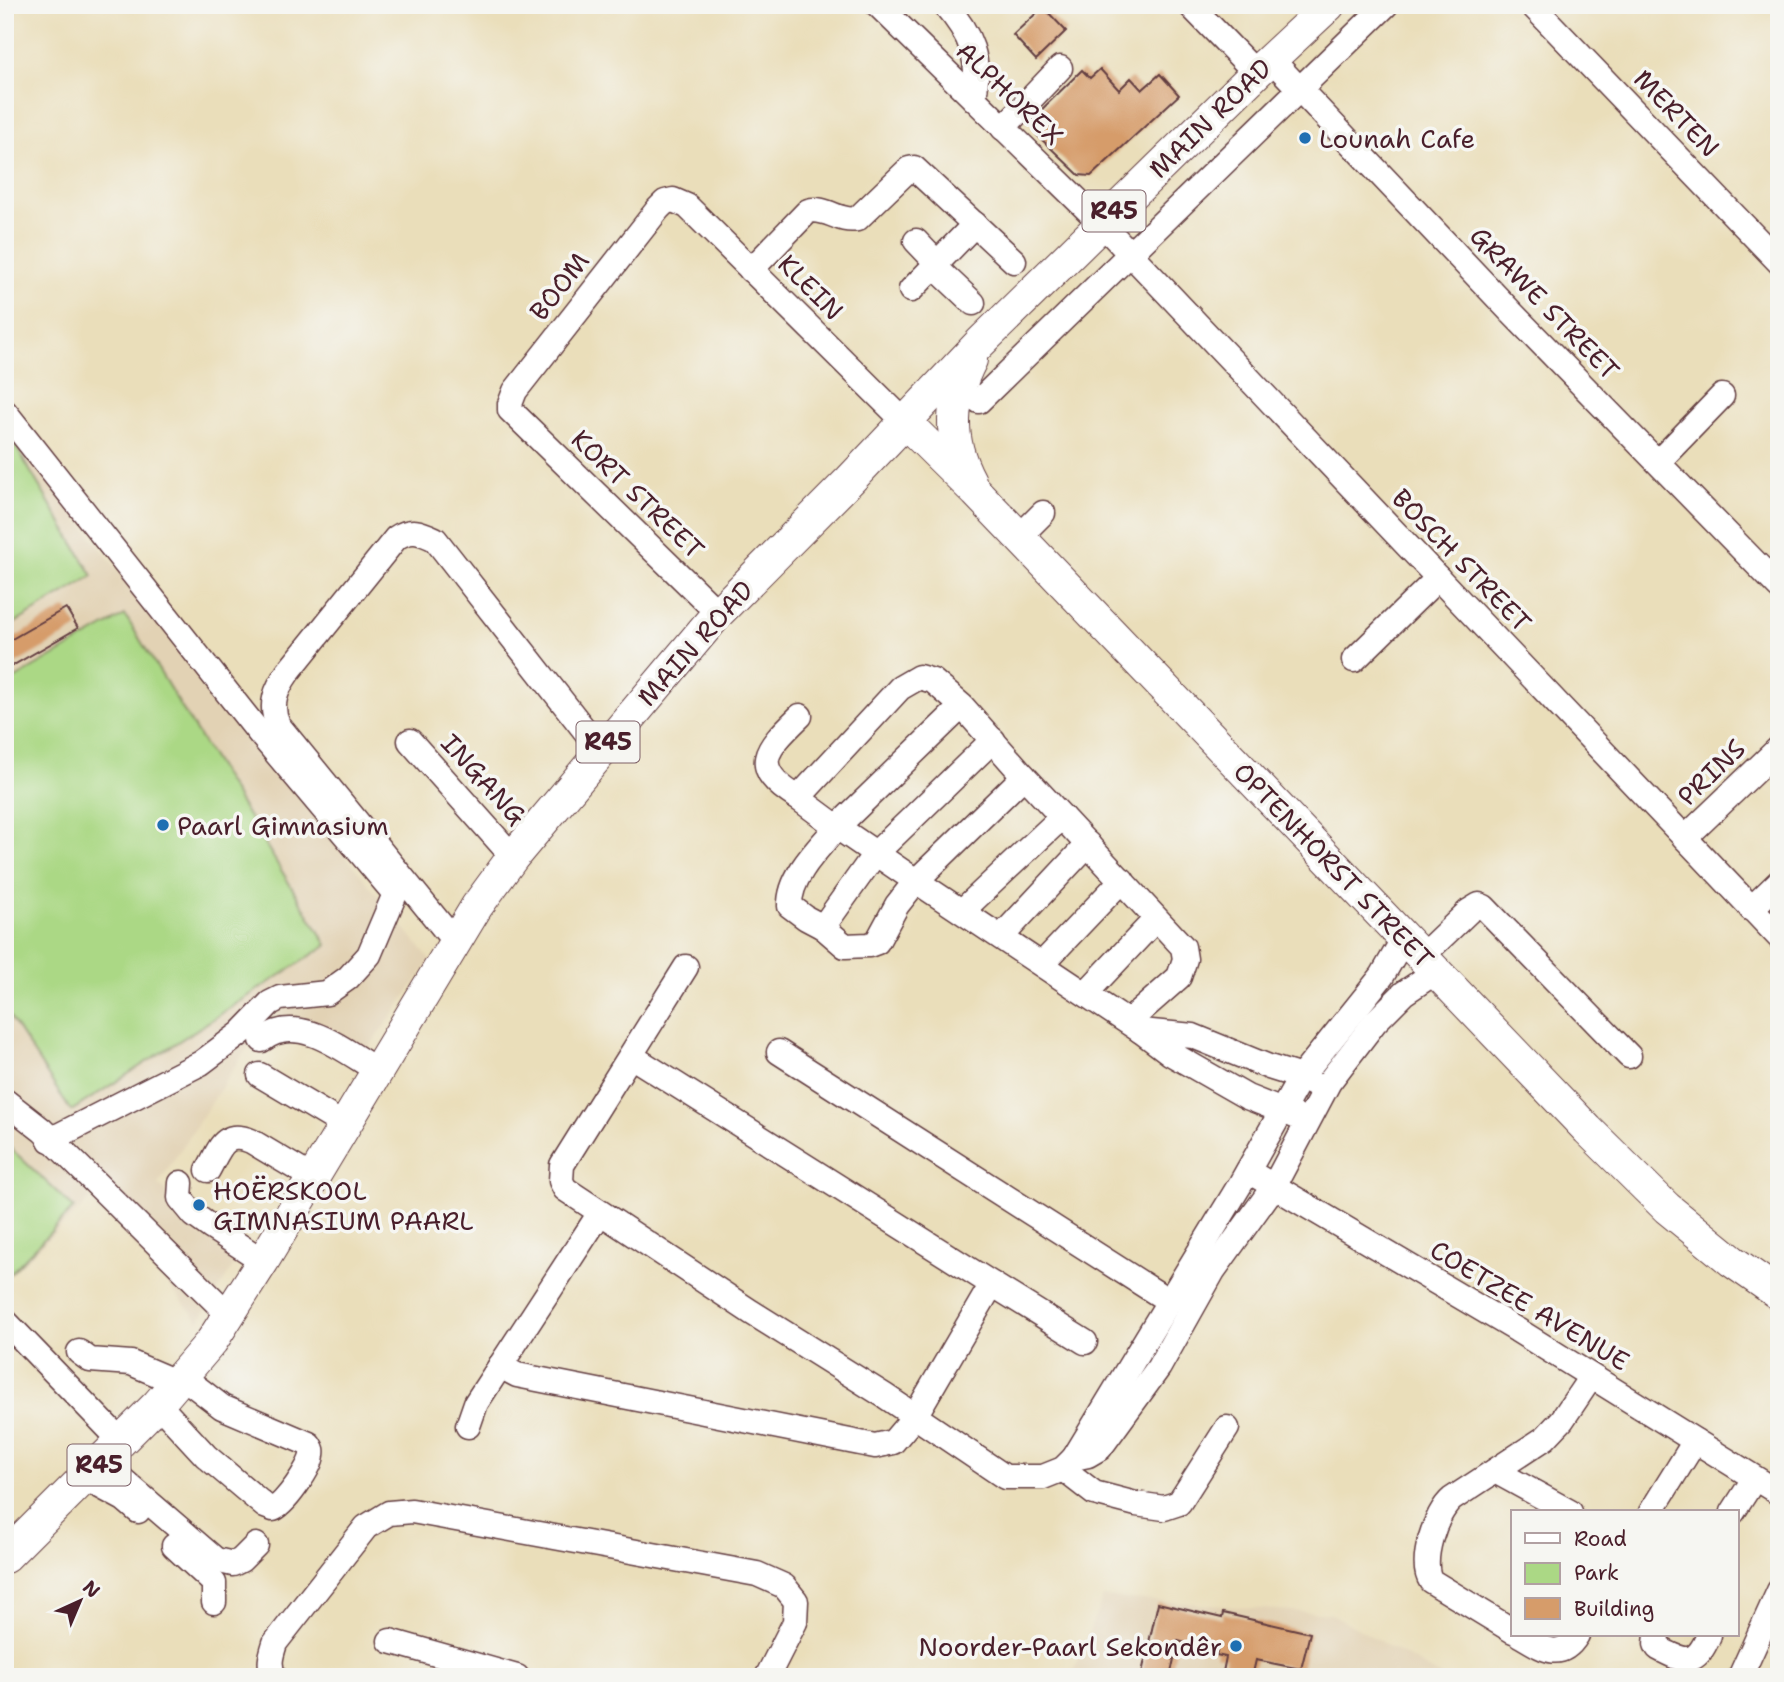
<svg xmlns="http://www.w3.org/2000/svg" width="1784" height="1682" font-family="'Shantell Sans',sans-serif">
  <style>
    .built { fill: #e2d2b4 }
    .green { fill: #abd885; stroke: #7a7c58; stroke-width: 2 }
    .building { fill: #d69c6a }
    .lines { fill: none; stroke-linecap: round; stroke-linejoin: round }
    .minor-casing { stroke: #623c40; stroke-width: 27 }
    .major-casing { stroke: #623c40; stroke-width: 34 }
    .minor { stroke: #fff; stroke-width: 24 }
    .major { stroke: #fff; stroke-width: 32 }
    .poi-dot { fill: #1f6fb2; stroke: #f6f6f2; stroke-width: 2.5 }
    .labels { text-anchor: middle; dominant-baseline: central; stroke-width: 7; stroke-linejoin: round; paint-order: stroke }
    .shield { fill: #f6f6f2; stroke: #7e6067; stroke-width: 2 }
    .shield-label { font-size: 24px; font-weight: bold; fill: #4a1f2b }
    .street-label { font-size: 26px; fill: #4a1f2b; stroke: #f6f6f2 }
    .poi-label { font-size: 26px; fill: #4a1f2b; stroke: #f6f6f2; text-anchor: start }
  </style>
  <rect width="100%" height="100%" fill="#f6f6f2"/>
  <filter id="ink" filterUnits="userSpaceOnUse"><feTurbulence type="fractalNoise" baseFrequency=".0143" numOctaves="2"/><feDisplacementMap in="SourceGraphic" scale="14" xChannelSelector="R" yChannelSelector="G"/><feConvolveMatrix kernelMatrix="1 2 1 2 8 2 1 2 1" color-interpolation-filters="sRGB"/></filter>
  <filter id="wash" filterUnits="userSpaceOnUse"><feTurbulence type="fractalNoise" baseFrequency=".00686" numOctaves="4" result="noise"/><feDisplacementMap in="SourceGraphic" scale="28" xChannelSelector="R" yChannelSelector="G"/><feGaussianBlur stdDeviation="1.57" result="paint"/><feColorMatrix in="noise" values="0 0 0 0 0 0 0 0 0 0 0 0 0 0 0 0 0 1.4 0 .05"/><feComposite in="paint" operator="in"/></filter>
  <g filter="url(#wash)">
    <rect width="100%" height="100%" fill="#eadeba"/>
    <!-- built -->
    <g class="built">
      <path d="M5,424l204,264 222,273 -66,92 -94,-41 -113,172 79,76 -38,61 -106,-124 -88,83z"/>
      <path d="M1103,1597l229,17 111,63h-372z"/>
    </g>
    <!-- green -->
    <g class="green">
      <path d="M13,442l80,134 -88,53v-182z"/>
      <path d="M125,615l202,330 -256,166 -66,-102v-325z"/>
      <path d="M5,1143l69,65 -69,71z"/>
    </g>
    <g id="blocks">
      <!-- building -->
      <g class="building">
        <path d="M1043,7l23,24 -30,29 -23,-25z"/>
        <path d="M1100,69l19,21 12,-12 11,12 18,-16 19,21 -88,81 -12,-1 -42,-40 5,-5 -10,-11 50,-49 8,8z"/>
        <path d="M66,608l12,20 -73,42v-27z"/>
        <path d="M1158,1603l64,15 1,-5 87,20 -9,36 -45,-9 -4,17h-30l4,-20 -10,-2 1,-4 -39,-10 -8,36h-29z"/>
      </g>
    </g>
  </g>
  <g filter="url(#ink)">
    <use href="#blocks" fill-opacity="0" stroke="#623c40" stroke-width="2"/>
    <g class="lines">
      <defs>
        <g id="minor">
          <path d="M878,5l223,218 678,714"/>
          <path d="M945,5c26,29 36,55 29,94"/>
          <path d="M1190,5l66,68"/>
          <path d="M1532,5l247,257"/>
          <path d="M1271,59l240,253 268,275"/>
          <path d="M1003,128l57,-60"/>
          <path d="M916,241l21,22"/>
          <path d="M934,266l39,37"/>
          <path d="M751,270l57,-59c18,-5 31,12 49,8l52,-50 5,-1 100,93"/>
          <path d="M911,290l64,-66"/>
          <path d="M979,401l407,-396"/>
          <path d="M5,412l256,323 129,153"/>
          <path d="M1658,462l64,-66"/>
          <path d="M1019,537l24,-24"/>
          <path d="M718,613l-208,-203v-6l5,-13 143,-182 7,-7 8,-2 14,6 217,215"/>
          <path d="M1354,660l84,-82"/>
          <path d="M962,706l-29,-25 -14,-4 -19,11 -102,110 39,29 125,-121 62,70"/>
          <path d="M410,741l103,116"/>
          <path d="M798,798c-50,-31 -33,-48 2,-82"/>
          <path d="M837,827l79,54 -19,24 -20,37 -8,3 -24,1 -22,-19 -17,-9 -16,-12c-1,-30 29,-58 47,-79z"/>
          <path d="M1685,838l94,-90"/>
          <path d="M1751,909l28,-27"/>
          <path d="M962,911l100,-94"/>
          <path d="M823,927l52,-73 118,-114"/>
          <path d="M1001,937l87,-93"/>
          <path d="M455,942l-177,-217c-9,-20 -2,-36 10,-53l108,-134c15,-10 24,-6 39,1l166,212"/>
          <path d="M1421,957l48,-46 10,-6 5,2 145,149"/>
          <path d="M1042,964l80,-84"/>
          <path d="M686,967l-124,198 -1,16 4,8 186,123 134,84 120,81h38l20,-8 11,-11 167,-275 60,-106 81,-101 22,-38"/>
          <path d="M1086,993l70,-74"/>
          <path d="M1129,1021l50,-44 6,-18 -2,-12 -159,-171 -108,105 225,150"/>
          <path d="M262,1040c36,-29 84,12 116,31"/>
          <path d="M779,1052l390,249"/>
          <path d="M260,1075l84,50"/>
          <path d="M5,1101l37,29 187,185"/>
          <path d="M1295,1116l-48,-19 -77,-44 -29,-22 52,5 76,31 32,10 12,7"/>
          <path d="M50,1140l151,-77 40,-30 29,-30 10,-5 47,-5 21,-15 21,-23 26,-61"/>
          <path d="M208,1170c12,-21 15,-40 43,-29l62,37"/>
          <path d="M1248,1171l269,159 262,163"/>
          <path d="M181,1183l-1,15 14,17 18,13 51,33"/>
          <path d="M992,1284l93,58"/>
          <path d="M5,1321l117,121"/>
          <path d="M79,1352l11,8 41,3 47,20"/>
          <path d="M500,1366l17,9 358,71 18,-4 22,-26 77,-132 -361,-228"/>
          <path d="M158,1404l48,52 59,50 8,3c11,-3 38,-42 39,-54 1,-6 0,-6 -3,-11l-87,-37 -39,-30"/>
          <path d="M468,1426l8,-23 124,-190"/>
          <path d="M1074,1458l14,-3 12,-7 59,-81 54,-96 61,-85 55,-104 46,-60 29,-29 33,-22"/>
          <path d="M102,1462l114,98 17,4 8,-4 15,-15"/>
          <path d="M1063,1469l31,24 42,11 28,4 15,-5 48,-75"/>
          <path d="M1495,1471l75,41"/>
          <path d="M85,1478l39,21 14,12"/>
          <path d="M1651,1512l44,-71"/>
          <path d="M1733,1512l21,-33"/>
          <path d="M174,1546l40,37v19"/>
          <path d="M1513,1631l-82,-50c-12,-18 4,-68 21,-82l93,-61 17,-18 29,-43"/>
          <path d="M1520,1635c21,12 40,28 57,0"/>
          <path d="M1657,1635l-1,9 2,4c28,15 38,18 51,-13"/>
          <path d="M390,1641l127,36"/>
          <path d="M274,1677c-6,-13 -3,-21 1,-34l91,-116 23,-14 23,-2 345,63 27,12 12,15 -1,21 -28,55"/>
          <path d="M1740,1677l39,-86"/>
        </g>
        <g id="major">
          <path d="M904,421l72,71 612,638 79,78 65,53 47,33"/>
          <path d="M970,481c-23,-43 -20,-80 1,-121"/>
          <path d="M5,1557l153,-153 54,-63 51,-80 214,-355 36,-49 205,-244 132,-133 130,-137 276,-270 73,-68"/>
        </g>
      </defs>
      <!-- minor casing -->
      <use href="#minor" class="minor-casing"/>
      <!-- major casing -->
      <use href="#major" class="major-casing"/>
      <!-- minor -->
      <use href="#minor" class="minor"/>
      <!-- major -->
      <use href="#major" class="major"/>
    </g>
  </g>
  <!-- markers -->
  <g class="poi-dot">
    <circle cx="1305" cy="138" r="7"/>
    <circle cx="163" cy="825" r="7"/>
    <circle cx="199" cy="1205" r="7"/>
    <circle cx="1236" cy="1646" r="7"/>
  </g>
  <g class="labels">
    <!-- shield labels -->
    <g class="shield">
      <rect x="1082.5" y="190.5" width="63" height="41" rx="5"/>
      <rect x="576.5" y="721.5" width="63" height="41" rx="5"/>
      <rect x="67.5" y="1444.5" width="63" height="41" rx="5"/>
    </g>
    <g class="shield-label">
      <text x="1114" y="211">R45</text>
      <text x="608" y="742">R45</text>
      <text x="99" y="1465">R45</text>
    </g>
    <!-- street labels -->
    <g class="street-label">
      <text transform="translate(1010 93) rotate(44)">ALPHOREX</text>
      <text transform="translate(1677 113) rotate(46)">MERTEN</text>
      <text transform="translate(1210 118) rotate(-44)">MAIN ROAD</text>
      <text transform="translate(559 286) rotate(-52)">BOOM</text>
      <text transform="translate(811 287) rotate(45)">KLEIN</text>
      <text transform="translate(1545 303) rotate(46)">GRAWE STREET</text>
      <text transform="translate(638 494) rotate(44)">KORT STREET</text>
      <text transform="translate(1462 560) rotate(46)">BOSCH STREET</text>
      <text transform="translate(695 643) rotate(-48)">MAIN ROAD</text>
      <text transform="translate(1711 772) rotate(-44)">PRINS</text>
      <text transform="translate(484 779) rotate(48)">INGANG</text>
      <text transform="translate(1334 865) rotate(46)">OPTENHORST STREET</text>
      <text transform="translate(1530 1305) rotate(31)">COETZEE AVENUE</text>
    </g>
    <!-- poi labels -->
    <g class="poi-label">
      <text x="1319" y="138">Lounah Cafe</text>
      <text x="177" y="825">Paarl Gimnasium</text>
      <text x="213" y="1190">HOËRSKOOL<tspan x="213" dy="30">GIMNASIUM PAARL</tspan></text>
      <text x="1222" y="1646" text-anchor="end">Noorder-Paarl Sekondêr</text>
    </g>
  </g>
  <!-- margin -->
  <rect width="1784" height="1682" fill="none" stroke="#f6f6f2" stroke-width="28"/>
  <!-- legend -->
  <rect x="1511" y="1510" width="228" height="126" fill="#f6f6f2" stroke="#b1a0a2" stroke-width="2"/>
  <rect x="1525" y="1533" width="35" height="10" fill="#ffffff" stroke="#b1a0a2" stroke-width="2"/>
  <text x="1574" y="1546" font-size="21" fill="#4a1f2b">Road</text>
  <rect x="1525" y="1563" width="35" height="21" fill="#abd885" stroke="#b1a0a2" stroke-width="2"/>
  <text x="1574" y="1580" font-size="21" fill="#4a1f2b">Park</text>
  <rect x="1525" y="1598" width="35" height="21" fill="#d69c6a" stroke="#b1a0a2" stroke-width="2"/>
  <text x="1574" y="1616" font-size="21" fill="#4a1f2b">Building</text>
  <!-- north arrow -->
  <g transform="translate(80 1601) rotate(44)" stroke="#f6f6f2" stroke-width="5" paint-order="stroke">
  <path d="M0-5L12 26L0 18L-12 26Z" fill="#4a1f2b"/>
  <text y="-10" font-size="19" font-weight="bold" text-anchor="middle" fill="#4a1f2b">N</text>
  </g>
</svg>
